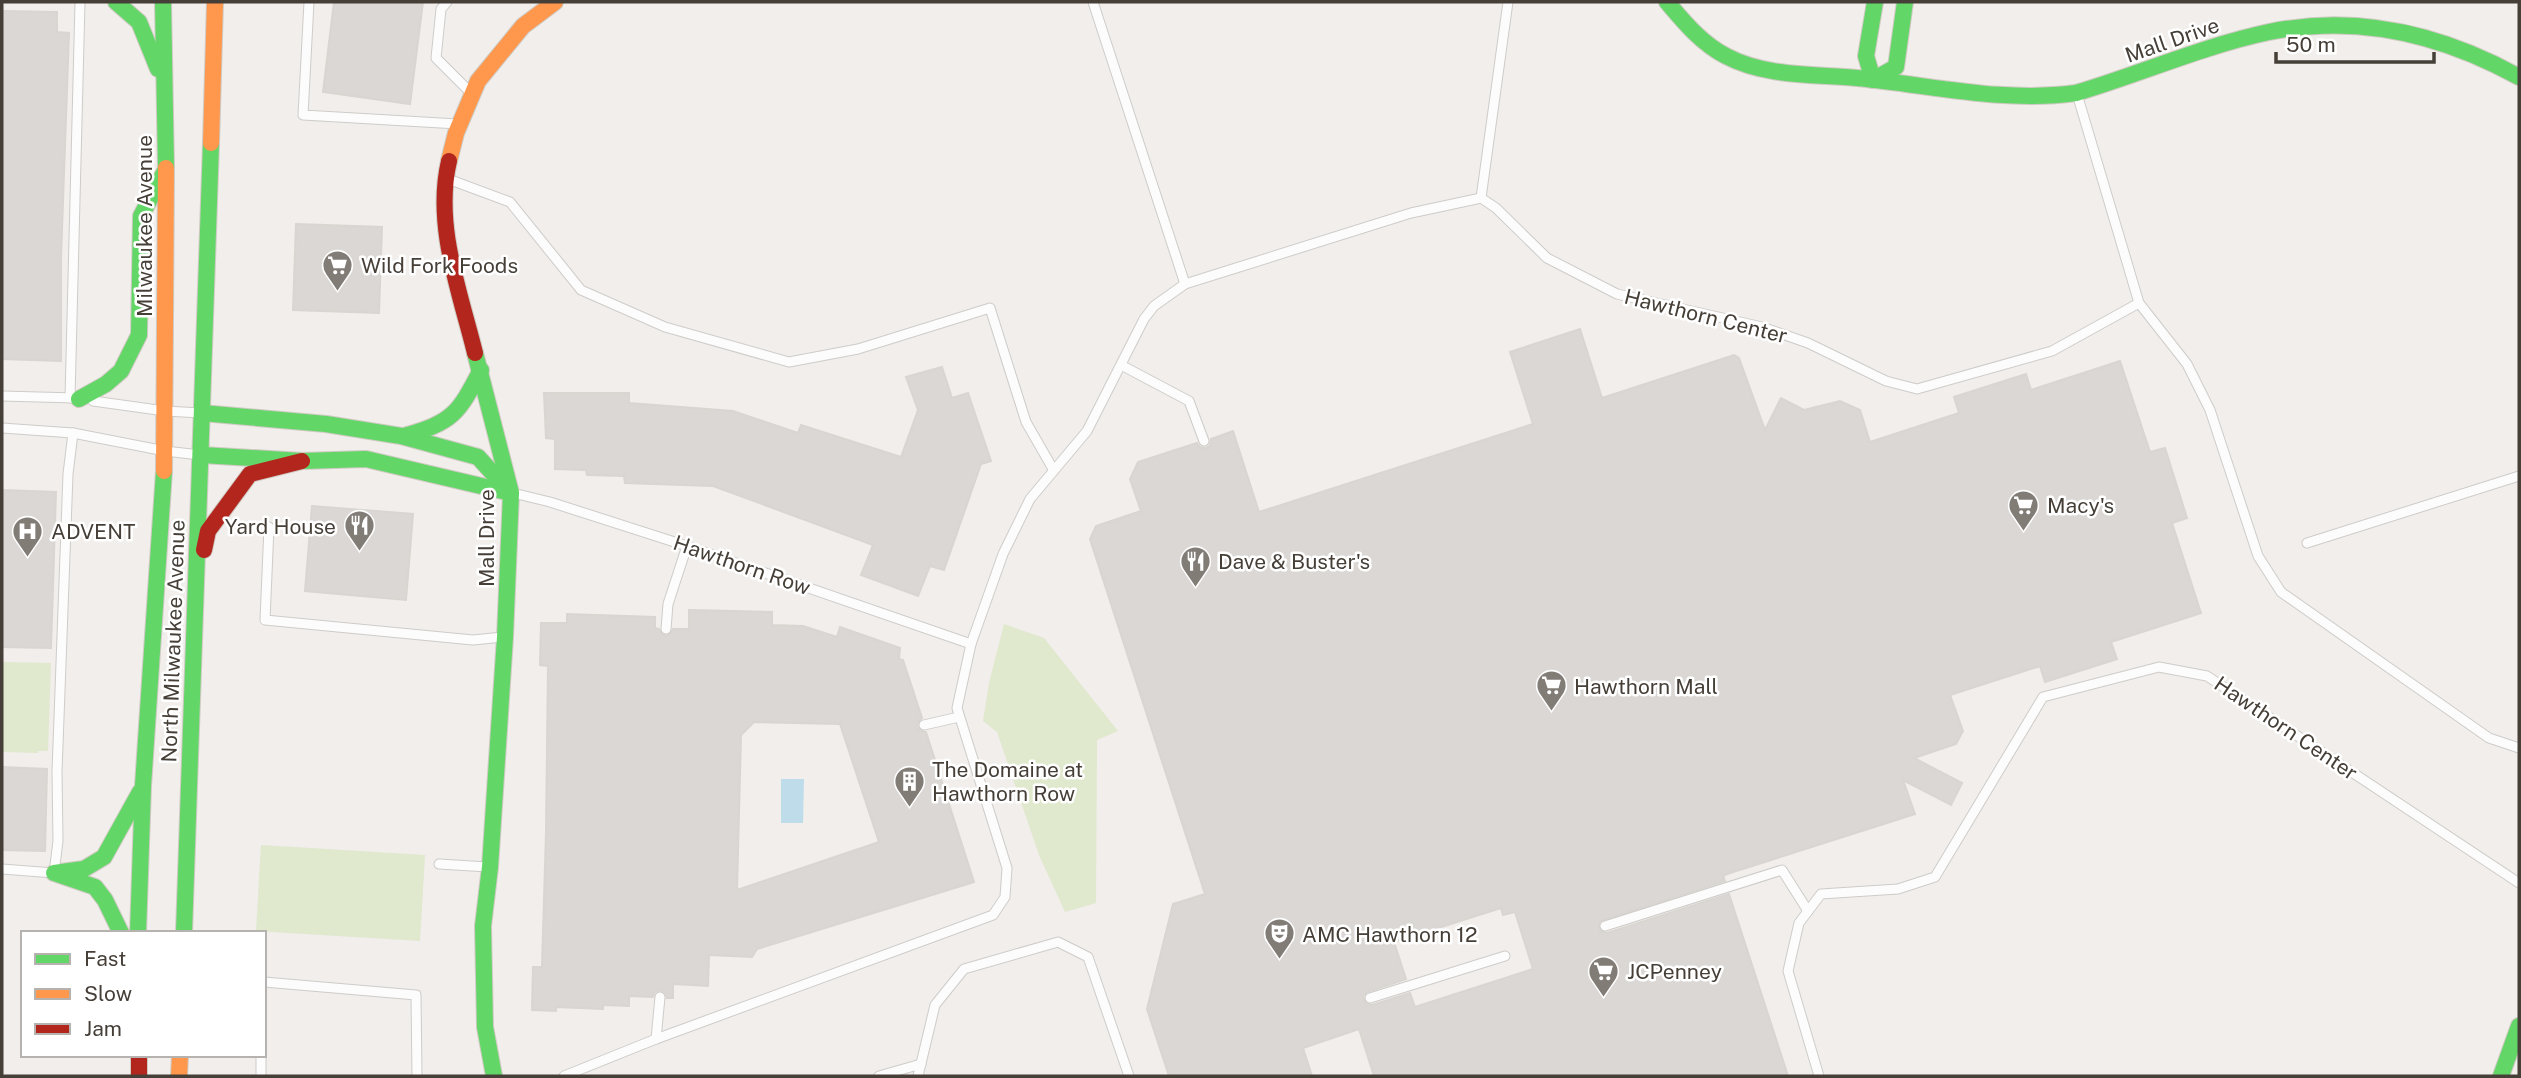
<svg xmlns="http://www.w3.org/2000/svg" width="2521" height="1078" font-family="'Public Sans',sans-serif">
  <style>
    .green { fill: #e0e8cd }
    .water { fill: #bfdcea }
    .building { fill: #dad7d4; stroke: #d9d5d1; stroke-width: 2; fill-rule: evenodd }
    .lines { fill: none; stroke-linecap: round; stroke-linejoin: round }
    .lane-casing { stroke: #ceccc9; stroke-width: 11 }
    .fast-casing { stroke: #cfcac2; stroke-width: 18 }
    .slow-casing { stroke: #cfcac2; stroke-width: 18 }
    .jam-casing { stroke: #cfcac2; stroke-width: 18 }
    .lane { stroke: #fdfcfc; stroke-width: 9 }
    .fast { stroke: #63d668; stroke-width: 16 }
    .slow { stroke: #ff974d; stroke-width: 16 }
    .jam { stroke: #b3261e; stroke-width: 16 }
    .labels { text-anchor: middle; dominant-baseline: central; stroke-width: 5; stroke-linejoin: round; paint-order: stroke }
    .street-label { font-size: 21px; fill: #463f38; stroke: #fff }
    .poi-label { font-size: 21px; fill: #463f38; stroke: #fff; text-anchor: start }
  </style>
  <rect width="100%" height="100%" fill="#f1eeeb"/>
  <!-- green -->
  <g class="green">
    <path d="M1004,624l40,14 74,93 -21,9 -1,163 -31,9 -26,-57 -42,-123 -14,-11 6,-38z"/>
    <path d="M2,662l49,1 -3,88h-10v2l-36,-1z"/>
    <path d="M261,845l164,10 -5,86 -164,-10z"/>
  </g>
  <!-- water -->
  <path class="water" d="M781,779h23l-1,44h-22z"/>
  <!-- building -->
  <g class="building">
    <path d="M334,2h89l-13,102 -87,-12z"/>
    <path d="M2,11l55,1v20l12,1 -8,225v103l-59,-2z"/>
    <path d="M296,224l86,3 -3,86 -86,-3z"/>
    <path d="M1580,329l22,69 132,-43 5,3 26,72 16,-32 23,12 36,-9 20,9 10,32 89,-29 -5,-16 72,-23 5,16 89,-29 30,91 15,-4 22,70 -15,5 29,90 -90,29 6,17 -72,23 -5,-16 -90,29 13,36 -7,13 -42,14 48,25 -11,22 -48,-25 12,34 -188,60 -4,2 2,5 -126,41 1,9 7,2 122,-39 59,182h-414l-15,-47 -56,19 9,28h-143l-22,-67 26,-105 32,-10 -115,-355 6,-13 45,-15 -11,-32 8,-17 59,-19 3,4 6,1 4,-3 1,-6 22,-8 26,81 274,-88 -23,-72zM1501,908l2,7 12,-3 18,57 -118,38 -5,-14 -38,12 -7,-2 -2,-7 4,-4 39,-13 -12,-37z"/>
    <path d="M942,367l10,31 16,-5 23,68 -10,3 -37,106 -14,-4 -12,30 -57,-21 12,-30 -160,-59 -88,-3 -1,-7 -37,-1 -1,-5 -31,-1v-30l-9,-1 -2,-45h85v10l104,8 65,22 3,-8 100,32 17,-47 -12,-33z"/>
    <path d="M2,490l54,2 -5,156 -49,-1z"/>
    <path d="M312,506l101,8 -7,86 -101,-9z"/>
    <path d="M689,610l83,2v13l31,1 34,11 3,-10 60,21 -1,11 4,1 19,58 -4,4 -1,5 4,4 5,1 48,150 -217,67 -5,8 -43,-2 -1,31 -35,-2v14h-6l-2,-6 -5,-2 -5,2 -2,5 -24,-1v10l-26,-1v4l-47,-2v4l-24,-1 1,-43h9l4,-135 2,-166 -8,-1 1,-42h26v-9l88,3v11l4,1 3,5 4,2 5,-3 2,-4h16zM754,722l86,2 39,118 -142,48 4,-155z"/>
    <path d="M2,767l45,2 -2,82 -43,-1z"/>
  </g>
  <g class="lines">
    <defs>
      <g id="lane">
        <path d="M309,2l-6,113 155,9"/>
        <path d="M447,2l-6,7 -5,49 35,35"/>
        <path d="M1093,2l92,282"/>
        <path d="M448,179l62,23 71,88 84,37 124,35 69,-13 132,-41 36,114 27,47"/>
        <path d="M1481,198l27,-196"/>
        <path d="M2139,303l48,61 23,46 48,146 23,36 208,146 30,10"/>
        <path d="M1121,365l68,36 15,40"/>
        <path d="M2,396l74,2"/>
        <path d="M70,398l10,-396"/>
        <path d="M93,401l72,10 36,2"/>
        <path d="M2,428l71,5 92,18 35,4"/>
        <path d="M513,493l37,9 137,44 284,98"/>
        <path d="M269,527l-4,93 208,20 30,-3"/>
        <path d="M2307,543l212,-67"/>
        <path d="M666,629l2,-25 19,-58"/>
        <path d="M924,725l35,-8"/>
        <path d="M439,864l49,3"/>
        <path d="M2,869l52,4 4,-32 -1,-69 11,-298 5,-41"/>
        <path d="M1605,926l177,-56 26,41"/>
        <path d="M264,982l152,13 1,81"/>
        <path d="M1370,998l135,-42"/>
        <path d="M656,1039l4,-42"/>
        <path d="M261,1055v21"/>
        <path d="M564,1076l92,-37 337,-124 12,-18 2,-29 -50,-160 14,-64 32,-90 27,-55 57,-68 57,-112 10,-13 31,-22 226,-71 70,-15 15,10 51,50 70,36 145,33 46,16 78,38 31,8 135,-38 87,-48 -62,-209"/>
        <path d="M879,1076l42,-12"/>
        <path d="M918,1076l17,-71 29,-36 94,-27 30,15 41,119"/>
        <path d="M1819,1076l-31,-105 11,-48 22,-29 77,-5 37,-12 108,-180 116,-30 48,9 312,207"/>
      </g>
      <g id="fast">
        <path d="M116,2l23,20 19,47"/>
        <path d="M163,2l3,166"/>
        <path d="M1667,2c17,20 35,42 59,54 39,21 89,18 131,22 74,7 145,25 219,15 64,-19 127,-47 193,-61 88,-18 172,2 250,45"/>
        <path d="M1875,2l-9,54 7,24 23,-13 9,-65"/>
        <path d="M475,353l36,140 -6,144 -15,230 -7,59 2,101 9,49"/>
        <path d="M79,399l27,-15 15,-13 18,-36 2,-119 24,-45"/>
        <path d="M202,413l124,11 75,12 77,21 30,33"/>
        <path d="M404,436c49,-14 54,-22 77,-66"/>
        <path d="M202,455l100,6 64,-2 145,34"/>
        <path d="M54,873l30,-4 20,-12 36,-65"/>
        <path d="M57,874l38,13 10,13 16,33"/>
        <path d="M138,933l5,-147 21,-315"/>
        <path d="M184,933l27,-790"/>
        <path d="M2501,1076l18,-50"/>
      </g>
      <g id="slow">
        <path d="M211,143l4,-141"/>
        <path d="M449,161l7,-28 22,-52 45,-55 32,-24"/>
        <path d="M164,471l2,-303"/>
        <path d="M179,1076l1,-21"/>
      </g>
      <g id="jam">
        <path d="M449,161c-15,64 11,131 26,192"/>
        <path d="M204,550l4,-19 42,-57 52,-13"/>
        <path d="M139,1055v21"/>
      </g>
    </defs>
    <!-- lane casing -->
    <use href="#lane" class="lane-casing"/>
    <!-- fast casing -->
    <use href="#fast" class="fast-casing"/>
    <!-- slow casing -->
    <use href="#slow" class="slow-casing"/>
    <!-- jam casing -->
    <use href="#jam" class="jam-casing"/>
    <!-- lane -->
    <use href="#lane" class="lane"/>
    <!-- fast -->
    <use href="#fast" class="fast"/>
    <!-- slow -->
    <use href="#slow" class="slow"/>
    <!-- jam -->
    <use href="#jam" class="jam"/>
  </g>
  <!-- icons -->
  <defs>
    <symbol id="supermarket-pin" viewBox="-11 -11 22 30"><path d="M0 17L-7.5 6A9.5 9.5 0 1 1 7.5 6Z" fill="#827c77" stroke="#fff"/><path d="M-6-5.5h2.5l.6 2H6L4.5 2H-2.5L-4.4-4H-6ZM-1.5 3.2a1.3 1.3 0 1 0 .1 0ZM3 3.2a1.3 1.3 0 1 0 .1 0Z" fill="#fff"/></symbol>
    <symbol id="restaurant-pin" viewBox="-11 -11 22 30"><path d="M0 17L-7.5 6A9.5 9.5 0 1 1 7.5 6Z" fill="#827c77" stroke="#fff"/><path d="M-5-6h1v4h1v-4h1v4h1v-4h1v5L-1.5 .5V6h-2V.5L-5-1ZM5-6V6H3V1.5H1.5Q1.5-4 5-6Z" fill="#fff"/></symbol>
    <symbol id="hospital-pin" viewBox="-11 -11 22 30"><path d="M0 17L-7.5 6A9.5 9.5 0 1 1 7.5 6Z" fill="#827c77" stroke="#fff"/><path d="M-5-5h3v3.5h4V-5h3V5h-3V1.5h-4V5h-3Z" fill="#fff"/></symbol>
    <symbol id="building-pin" viewBox="-11 -11 22 30"><path d="M0 17L-7.5 6A9.5 9.5 0 1 1 7.5 6Z" fill="#827c77" stroke="#fff"/><path d="M-4-6H4V6H1V3H-1V6H-4ZM-2.5-4.3h1.7v1.8h-1.7ZM.8-4.3h1.7v1.8H.8ZM-2.5-1h1.7V.8h-1.7ZM.8-1h1.7V.8H.8Z" fill="#fff"/></symbol>
    <symbol id="theatre-pin" viewBox="-11 -11 22 30"><path d="M0 17L-7.5 6A9.5 9.5 0 1 1 7.5 6Z" fill="#827c77" stroke="#fff"/><path d="M-5-5.5Q0-4 5-5.5V0Q5 5 0 6Q-5 5-5 0ZM-3.3-2.5H-1v1.5H-3.3ZM1-2.5H3.3v1.5H1ZM-2.8 1Q0 5.5 2.8 1Z" fill="#fff"/></symbol>
  </defs>
  <g fill-rule="evenodd">
    <use href="#supermarket-pin" x="320" y="248" width="35" height="47"/>
    <use href="#supermarket-pin" x="2006" y="488" width="35" height="47"/>
    <use href="#restaurant-pin" x="342" y="508" width="35" height="47"/>
    <use href="#hospital-pin" x="10" y="514" width="35" height="47"/>
    <use href="#restaurant-pin" x="1178" y="544" width="35" height="47"/>
    <use href="#supermarket-pin" x="1534" y="668" width="35" height="47"/>
    <use href="#building-pin" x="892" y="764" width="35" height="47"/>
    <use href="#theatre-pin" x="1262" y="916" width="35" height="47"/>
    <use href="#supermarket-pin" x="1586" y="954" width="35" height="47"/>
  </g>
  <g class="labels">
    <!-- street labels -->
    <g class="street-label">
      <text transform="translate(2172 40) rotate(-19)">Mall Drive</text>
      <text transform="translate(144 226) rotate(-90)">Milwaukee Avenue</text>
      <text transform="translate(1706 316) rotate(14)">Hawthorn Center</text>
      <text transform="translate(486 538) rotate(-90)">Mall Drive</text>
      <text transform="translate(742 565) rotate(19)">Hawthorn Row</text>
      <text transform="translate(173 641) rotate(-88)">North Milwaukee Avenue</text>
      <text transform="translate(2286 728) rotate(34)">Hawthorn Center</text>
    </g>
    <!-- poi labels -->
    <g class="poi-label">
      <text x="361" y="265">Wild Fork Foods</text>
      <text x="2047" y="505">Macy's</text>
      <text x="336" y="526" text-anchor="end">Yard House</text>
      <text x="51" y="531">ADVENT</text>
      <text x="1218" y="561">Dave &amp; Buster's</text>
      <text x="1574" y="686">Hawthorn Mall</text>
      <text x="932" y="769">The Domaine at<tspan x="932" dy="24">Hawthorn Row</tspan></text>
      <text x="1302" y="934">AMC Hawthorn 12</text>
      <text x="1627" y="971">JCPenney</text>
    </g>
  </g>
  <!-- border -->
  <rect width="2521" height="1078" fill="none" stroke="#463f38" stroke-width="7"/>
  <!-- legend -->
  <rect x="21" y="931" width="245" height="126" fill="#ffffff" stroke="#b5b2af" stroke-width="2"/>
  <rect x="35" y="954" width="35" height="10" fill="#63d668" stroke="#b5b2af" stroke-width="2"/>
  <text x="84" y="966" font-size="21" fill="#463f38">Fast</text>
  <rect x="35" y="989" width="35" height="10" fill="#ff974d" stroke="#b5b2af" stroke-width="2"/>
  <text x="84" y="1001" font-size="21" fill="#463f38">Slow</text>
  <rect x="35" y="1024" width="35" height="10" fill="#b3261e" stroke="#b5b2af" stroke-width="2"/>
  <text x="84" y="1036" font-size="21" fill="#463f38">Jam</text>
  <!-- scale -->
  <path d="M2276 52v10h158v-10" fill="none" stroke="#463f38" stroke-width="3.5"/>
  <text x="2286" y="52" font-size="21" fill="#463f38" stroke="#ffffff" stroke-width="5" paint-order="stroke">50 m</text>
</svg>
